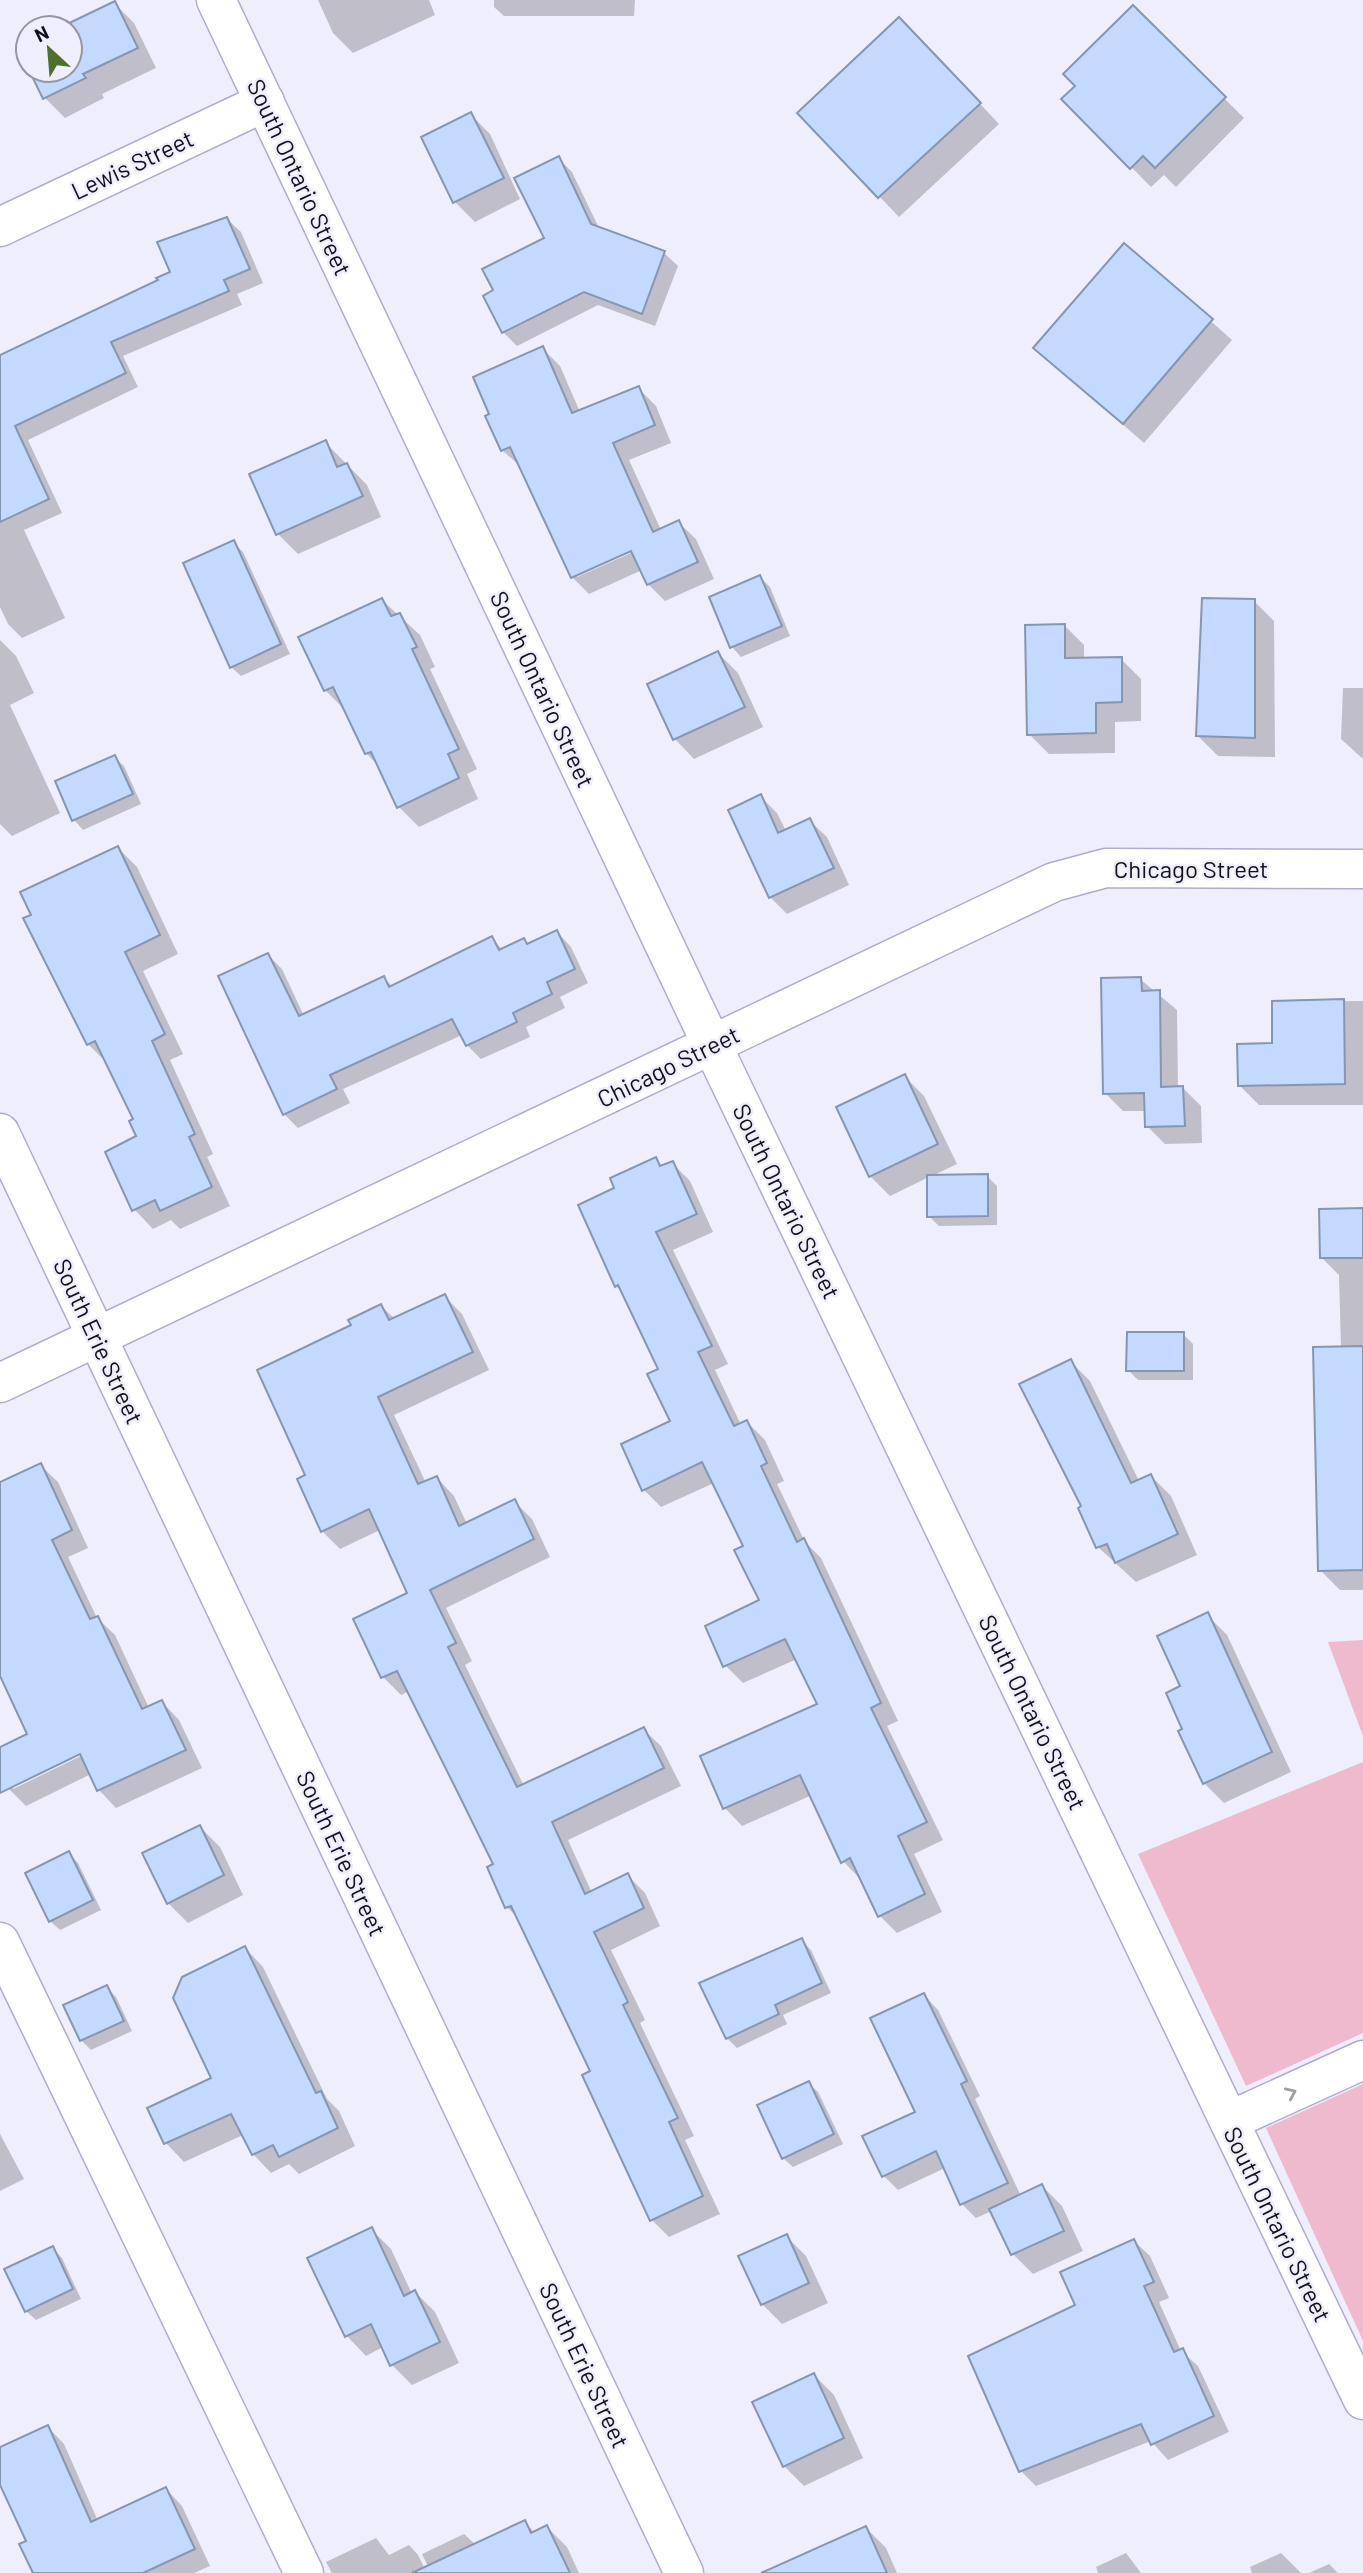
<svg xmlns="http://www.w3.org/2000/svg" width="1363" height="2573" font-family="Barlow,sans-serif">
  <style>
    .green { fill: #f0bace }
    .shadow { fill: #0003; fill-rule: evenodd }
    .building { fill: #c3dafe; stroke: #8596b2; stroke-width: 2 }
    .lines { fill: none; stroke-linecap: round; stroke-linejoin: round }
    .minor-casing { stroke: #b0accc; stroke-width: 41 }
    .minor { stroke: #fff; stroke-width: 38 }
    .oneway { stroke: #a09fa3 }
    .labels { text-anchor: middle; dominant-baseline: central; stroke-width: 5; stroke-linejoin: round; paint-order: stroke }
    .street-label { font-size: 24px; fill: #110f1a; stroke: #efeefc }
  </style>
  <rect width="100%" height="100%" fill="#efeefc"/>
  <!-- green -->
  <g class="green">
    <path d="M1363,1640v96l-35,-94z"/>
    <path d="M1363,1762v271l-117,53 -108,-232z"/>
    <path d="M1363,2084v257l-97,-213z"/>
  </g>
  <!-- shadow -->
  <g class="shadow">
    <path d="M318,0h111l6,15 -82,38 -20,-20z"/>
    <path d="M494,0h141l-1,16h-130l-10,-9z"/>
    <path d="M114,3l20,20 22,45 -54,26 2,4 -39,20 -20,-20 -14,-28h39v-42h-7z"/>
    <path d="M1133,7l111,111 -68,69 -12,-12 -13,12 -87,-88 13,-13z"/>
    <path d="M919,39l80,85 -100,93 -99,-104z"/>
    <path d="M470,114l20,20 30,65 -45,23 -20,-20 -32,-64z"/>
    <path d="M558,158l14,14 27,56 65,25 14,13 -23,60 -57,-21 -81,41 -14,-14 -8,-41 51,-52z"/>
    <path d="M227,219l14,13 22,51 -26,11 5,11 -119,51 15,31 -110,53 34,73 -38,17 41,88 -43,20 -14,-14 -8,-17v-244l160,-82z"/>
    <path d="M1125,245l107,95 -88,103 -108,-95z"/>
    <path d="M542,348l18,18 20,46 58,-24 18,18 15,37 -42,17 32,70 17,-8 18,17 18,40 -49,22 -17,-17 -6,-14 -53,24 -17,-17 -51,-110 -19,-17zM638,545l2,4 -63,28v-4z"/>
    <path d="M325,442l42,43 14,32 -83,37 -20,-20z"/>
    <path d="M233,542l10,10 47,102 -49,22 -10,-9z"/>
    <path d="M760,577l10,10 20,49 -49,21 -9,-10z"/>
    <path d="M382,600l38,35 15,32 -5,2 47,100 -10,5 11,25 -59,28 -20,-20 -19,-40 -14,-14 -21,-43 -20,-20z"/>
    <path d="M1254,601l20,20 1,136 -57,-1 -20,-20 2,-94z"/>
    <path d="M1064,625l20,20v14h37l20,20v42l-26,1v31l-66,1 -20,-20z"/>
    <path d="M0,640l16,16 18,37 -24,12 50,108 -48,23 -12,-12z"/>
    <path d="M718,653l20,20 25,54 -69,32 -19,-20z"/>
    <path d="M1343,688h20v71l-22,-20z"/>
    <path d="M114,757l10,9 17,38 -58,26 -9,-10z"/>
    <path d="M760,796l17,17 9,18 23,-11 18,17 22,48 -62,29 -17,-17z"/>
    <path d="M118,848l19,19 41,87 -35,17 40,83 -13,6 43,94 -6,3 23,49 -50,23 -9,-9 -18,9 -19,-20 5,-72 -4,-17 -27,-56 -20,-20 -55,-128z"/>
    <path d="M557,932l14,15 17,36 -28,14 5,11 -39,19 4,10 -49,22 -14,-14 -5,-10 -119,54 7,14 -52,25 -14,-14 -16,-159 14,14 22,47 80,-38 9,9 99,-48 11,11 20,-10 6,5z"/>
    <path d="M1140,979l37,31 1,78h5l18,18 1,37 -37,1 -18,-18v-15h-24l-18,-18z"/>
    <path d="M1363,1001v104h-104l-20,-20 35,-40 -1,-43z"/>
    <path d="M904,1076l20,20 33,68 -27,13 57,-1 10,10v39l-58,1 -10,-10v-39l-39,19 -20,-20z"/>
    <path d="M656,1160l7,7 9,-4 18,18 23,51 -40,18 55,114 -13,6 26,55 6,-3 18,18 19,41 -7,3 28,58 16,16 77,163 -11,5 56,114 -29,14 28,58 -45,21 -17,-17 -20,-37 -17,-18 -31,-66 -70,31 -17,-18 95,-103 -23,-46 -54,24 -18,-18 36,-64 -16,-54 -31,-64 -53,24 -17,-17 29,-69 -12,-51 -36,-75 -9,-9 1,-97z"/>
    <path d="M1363,1209v381h-23l-20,-20 21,-222 -2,-73 -17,-17z"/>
    <path d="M444,1296l18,18 27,56 -95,45 32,68 11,-5 17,18 13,28 47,-23 18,18 18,38 -104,51 26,53 -7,4 59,121 119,-57 18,17 20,40 -113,54 24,53 35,-18 18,18 15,33 -49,24 34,70 -5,3 54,113 -9,4 35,74 -51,23 -17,-17 -60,-148 -72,-152 -13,-13 -12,-42 -86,-174 -8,4 -18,-18 -28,-58 54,-25 -29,-64 -40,19 -18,-18 -15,-55 46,-150 28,-20 14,13z"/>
    <path d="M1183,1334l10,10v36h-55l-10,-10z"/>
    <path d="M1070,1361l20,20 49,100 12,-5 20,20 26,59 -61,27 -38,-35 -14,-40z"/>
    <path d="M40,1465l18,17 30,66 -20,9 29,61 18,17 34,73 13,-6 17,18 23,48 -86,40 -17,-18 -8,-16 -65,32 -17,-17 -9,-19v-21l29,-14 -29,-63v-188zM87,1749l2,3 -76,37v-4z"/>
    <path d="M1207,1615l20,20 64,137 -67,31 -20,-20 -19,-54 -3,-42z"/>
    <path d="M200,1827l20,20 23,48 -55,28 -20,-20 -24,-49z"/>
    <path d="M68,1853l10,10 23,47 -41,20 -10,-9z"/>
    <path d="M801,1940l10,10 20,43 -48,22 4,9 -50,24 -10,-10z"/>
    <path d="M245,1948l18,19 64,132 12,12 16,35 -56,28 -10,-10 -18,9 -18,-19 -10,-19 -59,27 -18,-19 47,-64z"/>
    <path d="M106,1987l10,10 16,34 -41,19 -10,-10z"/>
    <path d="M924,1995l14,15 42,86 -5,3 46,97 21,-10 20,20 21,45 -50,23 -20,-20 -21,-43 -16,7 -14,-14 -17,-36 -47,22 -14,-14 33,-63z"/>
    <path d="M808,2083l10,9 25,52 -50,23 -10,-9z"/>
    <path d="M0,2134l24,45 -24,12z"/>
    <path d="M371,2229l20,20 21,45 3,-2 20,20 24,51 -47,22 -20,-20 -9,-18 -17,9 -19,-20z"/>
    <path d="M786,2236l20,20 22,47 -46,21 -20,-20 -22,-47z"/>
    <path d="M1134,2241l16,15 19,42 -10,4 22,49 17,15 31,66 -61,28 -17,-19 -115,45 -15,-15 57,-165z"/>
    <path d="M52,2248l10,10 19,41 -45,21 -10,-9z"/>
    <path d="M814,2375l20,20 29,63 -59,28 -20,-20z"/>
    <path d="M48,2427l16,17 34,77 68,-32 16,17 28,60 -16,7h-159l-7,-31 -28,-61v-32z"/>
    <path d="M525,2522l10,11 12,-6 20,20 12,26h-148l-9,-19 42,-20 12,11z"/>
    <path d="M866,2528l20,20 11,25h-89z"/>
    <path d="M376,2538l13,17 20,-10 9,10 9,18h-95l-6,-11z"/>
    <path d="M1126,2553l15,20h-43l-2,-6z"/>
    <path d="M1281,2553l20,20h-49l-2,-6z"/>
    <path d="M1329,2564l9,9h-29z"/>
  </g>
  <!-- building -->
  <g class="building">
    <path d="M115,1l23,47 -55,26 3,4 -43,21 -14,-29h41v-42h-11z"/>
    <path d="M1133,5l93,92 -71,71 -12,-12 -13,13 -69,-70 14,-13 -12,-12z"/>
    <path d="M899,17l82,86 -103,95 -81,-85z"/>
    <path d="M471,112l33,66 -51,25 -32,-66z"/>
    <path d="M559,156l32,68 74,27 -23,63 -58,-22 -82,41 -19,-37 10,-6 -11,-21 62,-31 -30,-60z"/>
    <path d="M227,217l23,52 -26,11 5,11 -118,51 15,31 -111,53 34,73 -49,23v-167l158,-75 -2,-2 14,-6 -13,-30z"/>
    <path d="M1124,243l89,76 -90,105 -90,-76z"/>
    <path d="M543,346l29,67 67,-27 16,39 -42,18 40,89 26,-12 19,42 -51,23 -16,-34 -60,27 -61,-131 -9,4 -16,-35 4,-2 -16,-37z"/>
    <path d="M326,440l11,27 10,-4 16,33 -87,39 -27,-61z"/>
    <path d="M234,540l47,104 -51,24 -47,-105z"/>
    <path d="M760,575l22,51 -52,22 -21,-51z"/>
    <path d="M382,598l9,18 9,-3 17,34 -5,2 47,100 -11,5 11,24 -62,30 -26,-56 -6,2 -32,-67 -9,4 -26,-54z"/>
    <path d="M1202,598l53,1v139l-59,-2z"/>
    <path d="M1065,624v34l57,-1v45l-26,1v30l-69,2 -2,-110z"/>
    <path d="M718,651l27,56 -72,33 -26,-56z"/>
    <path d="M115,755l18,39 -61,27 -17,-40z"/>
    <path d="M761,794l17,39 32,-15 24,50 -65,30 -41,-88z"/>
    <path d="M118,846l42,89 -35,17 40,82 -13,7 43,93 -6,3 23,50 -52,24 -5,-11 -23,11 -27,-59 31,-16 -7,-15 4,-2 -38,-78 -8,4 -64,-127 8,-3 -11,-23z"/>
    <path d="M557,930l18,39 -28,13 5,12 -39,19 4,9 -51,24 -14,-27 -122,56 7,14 -54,26 -65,-139 50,-23 31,63 85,-40 5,11 103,-51 7,14 25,-12 3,6z"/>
    <path d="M1141,977l1,14 18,-1 1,97 22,-1 2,40 -40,1 -1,-34 -41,1 -2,-116z"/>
    <path d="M1344,999l1,85 -107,2 -1,-42 35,-1v-42z"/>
    <path d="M905,1074l33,70 -69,33 -33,-70z"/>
    <path d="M656,1157l4,9 13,-5 24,53 -41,18 56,114 -14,6 36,74 13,-6 20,43 -6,3 36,76 7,-4 77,165 -10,5 56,114 -29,14 27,58 -47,23 -28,-59 -9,5 -41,-88 -77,34 -23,-53 117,-52 -32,-65 -62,28 -18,-41 54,-26 -25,-50 9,-4 -41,-84 -60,29 -21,-47 49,-23 -23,-47 11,-5 -40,-84 -3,2 -37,-82 36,-17 -4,-10z"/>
    <path d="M988,1174v42l-61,1v-42z"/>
    <path d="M1363,1208v50h-43l-1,-49z"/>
    <path d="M445,1294l28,58 -95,45 40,87 19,-8 22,50 56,-27 19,40 -104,51 26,53 -8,4 69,140 127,-60 20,41 -112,54 33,72 43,-21 16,35 -50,24 34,70 -5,3 55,113 -9,4 34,74 -53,25 -68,-146 8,-4 -79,-165 -6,2 -18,-41 6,-3 -35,-71 -61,-122 -16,7 -28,-59 54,-26 -38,-84 -48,23 -24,-53 8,-4 -48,-105 94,-45 -3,-5 33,-16 8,16z"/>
    <path d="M1127,1332h57v39h-58z"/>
    <path d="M1363,1346v224l-45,1 -5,-224z"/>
    <path d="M1071,1359l60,124 20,-9 27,60 -63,29 -8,-19 -11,4 -18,-40 3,-2 -62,-122z"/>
    <path d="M41,1463l31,67 -20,10 38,79 8,-3 44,93 20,-9 24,50 -89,41 -17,-37 -80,39v-46l27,-13 -27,-58v-194z"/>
    <path d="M1208,1612l64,140 -69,32 -25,-53 4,-2 -16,-36 14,-7 -23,-50z"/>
    <path d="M200,1825l24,50 -57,29 -25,-51z"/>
    <path d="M69,1851l24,49 -44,22 -24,-49z"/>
    <path d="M802,1938l20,45 -47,22 4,9 -53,25 -27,-56z"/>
    <path d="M245,1946l71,147 5,-2 17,37 -59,29 -6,-12 -21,10 -21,-41 -67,30 -17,-36 64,-30 -38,-80 9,-21z"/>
    <path d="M107,1985l17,36 -44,20 -17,-36z"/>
    <path d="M924,1993l43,88 -6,3 47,99 -48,22 -24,-54 -54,26 -20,-41 53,-24 -45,-94z"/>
    <path d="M809,2081l25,53 -52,25 -25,-54z"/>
    <path d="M1042,2184l22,47 -53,24 -22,-46z"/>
    <path d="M372,2227l32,69 11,-6 25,52 -50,24 -19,-42 -26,13 -38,-79z"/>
    <path d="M787,2234l22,49 -48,22 -23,-49z"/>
    <path d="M1134,2239l20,43 -10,4 30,66 9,-4 31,68 -63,29 -10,-21 -122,48 -51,-116 107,-51 -15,-33z"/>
    <path d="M53,2246l20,43 -48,23 -21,-43z"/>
    <path d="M814,2373l30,65 -61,29 -31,-65z"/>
    <path d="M48,2425l43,97 75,-35 29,62 -52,24h-110l-14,-29 7,-3 -26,-56v-38z"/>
    <path d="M525,2520l6,13 16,-8 23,48h-158z"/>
    <path d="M866,2526l21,47h-126z"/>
  </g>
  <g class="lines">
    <defs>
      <g id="minor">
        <path d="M216,0l496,1045 651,1355"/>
        <path d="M0,227l265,-125"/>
        <path d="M0,1133l684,1440"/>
        <path d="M0,1383l1054,-501 52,-14 257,1"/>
        <path d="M0,1942l304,631"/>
        <path d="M1229,2121l134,-61"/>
      </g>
    </defs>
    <!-- minor casing -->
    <use href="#minor" class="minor-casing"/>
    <!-- minor -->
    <use href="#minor" class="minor"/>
  </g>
  <!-- one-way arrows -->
  <defs><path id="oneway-chevron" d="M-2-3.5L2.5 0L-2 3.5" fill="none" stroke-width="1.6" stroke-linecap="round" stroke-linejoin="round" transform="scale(1.75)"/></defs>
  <use class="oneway" href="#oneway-chevron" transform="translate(1291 2093) rotate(-24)"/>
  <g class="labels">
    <!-- street labels -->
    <g class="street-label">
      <text transform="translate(132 164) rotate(-25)">Lewis Street</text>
      <text transform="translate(300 177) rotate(65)">South Ontario Street</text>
      <text transform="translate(543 689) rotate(65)">South Ontario Street</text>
      <text x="1191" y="868">Chicago Street</text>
      <text transform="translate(668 1066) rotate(-26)">Chicago Street</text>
      <text transform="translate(787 1201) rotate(64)">South Ontario Street</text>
      <text transform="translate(99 1341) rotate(65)">South Erie Street</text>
      <text transform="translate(1033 1712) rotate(64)">South Ontario Street</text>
      <text transform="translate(342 1853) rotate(65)">South Erie Street</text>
      <text transform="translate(1278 2224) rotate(64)">South Ontario Street</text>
      <text transform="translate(585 2365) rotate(65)">South Erie Street</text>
    </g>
  </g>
  <!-- north arrow -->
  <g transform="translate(49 49) rotate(334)"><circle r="33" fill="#efeefc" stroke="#9695a2" stroke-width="2"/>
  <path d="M0-5L12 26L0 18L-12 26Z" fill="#4b712b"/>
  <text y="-10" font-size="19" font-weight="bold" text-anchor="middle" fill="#110f1a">N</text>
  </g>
</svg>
